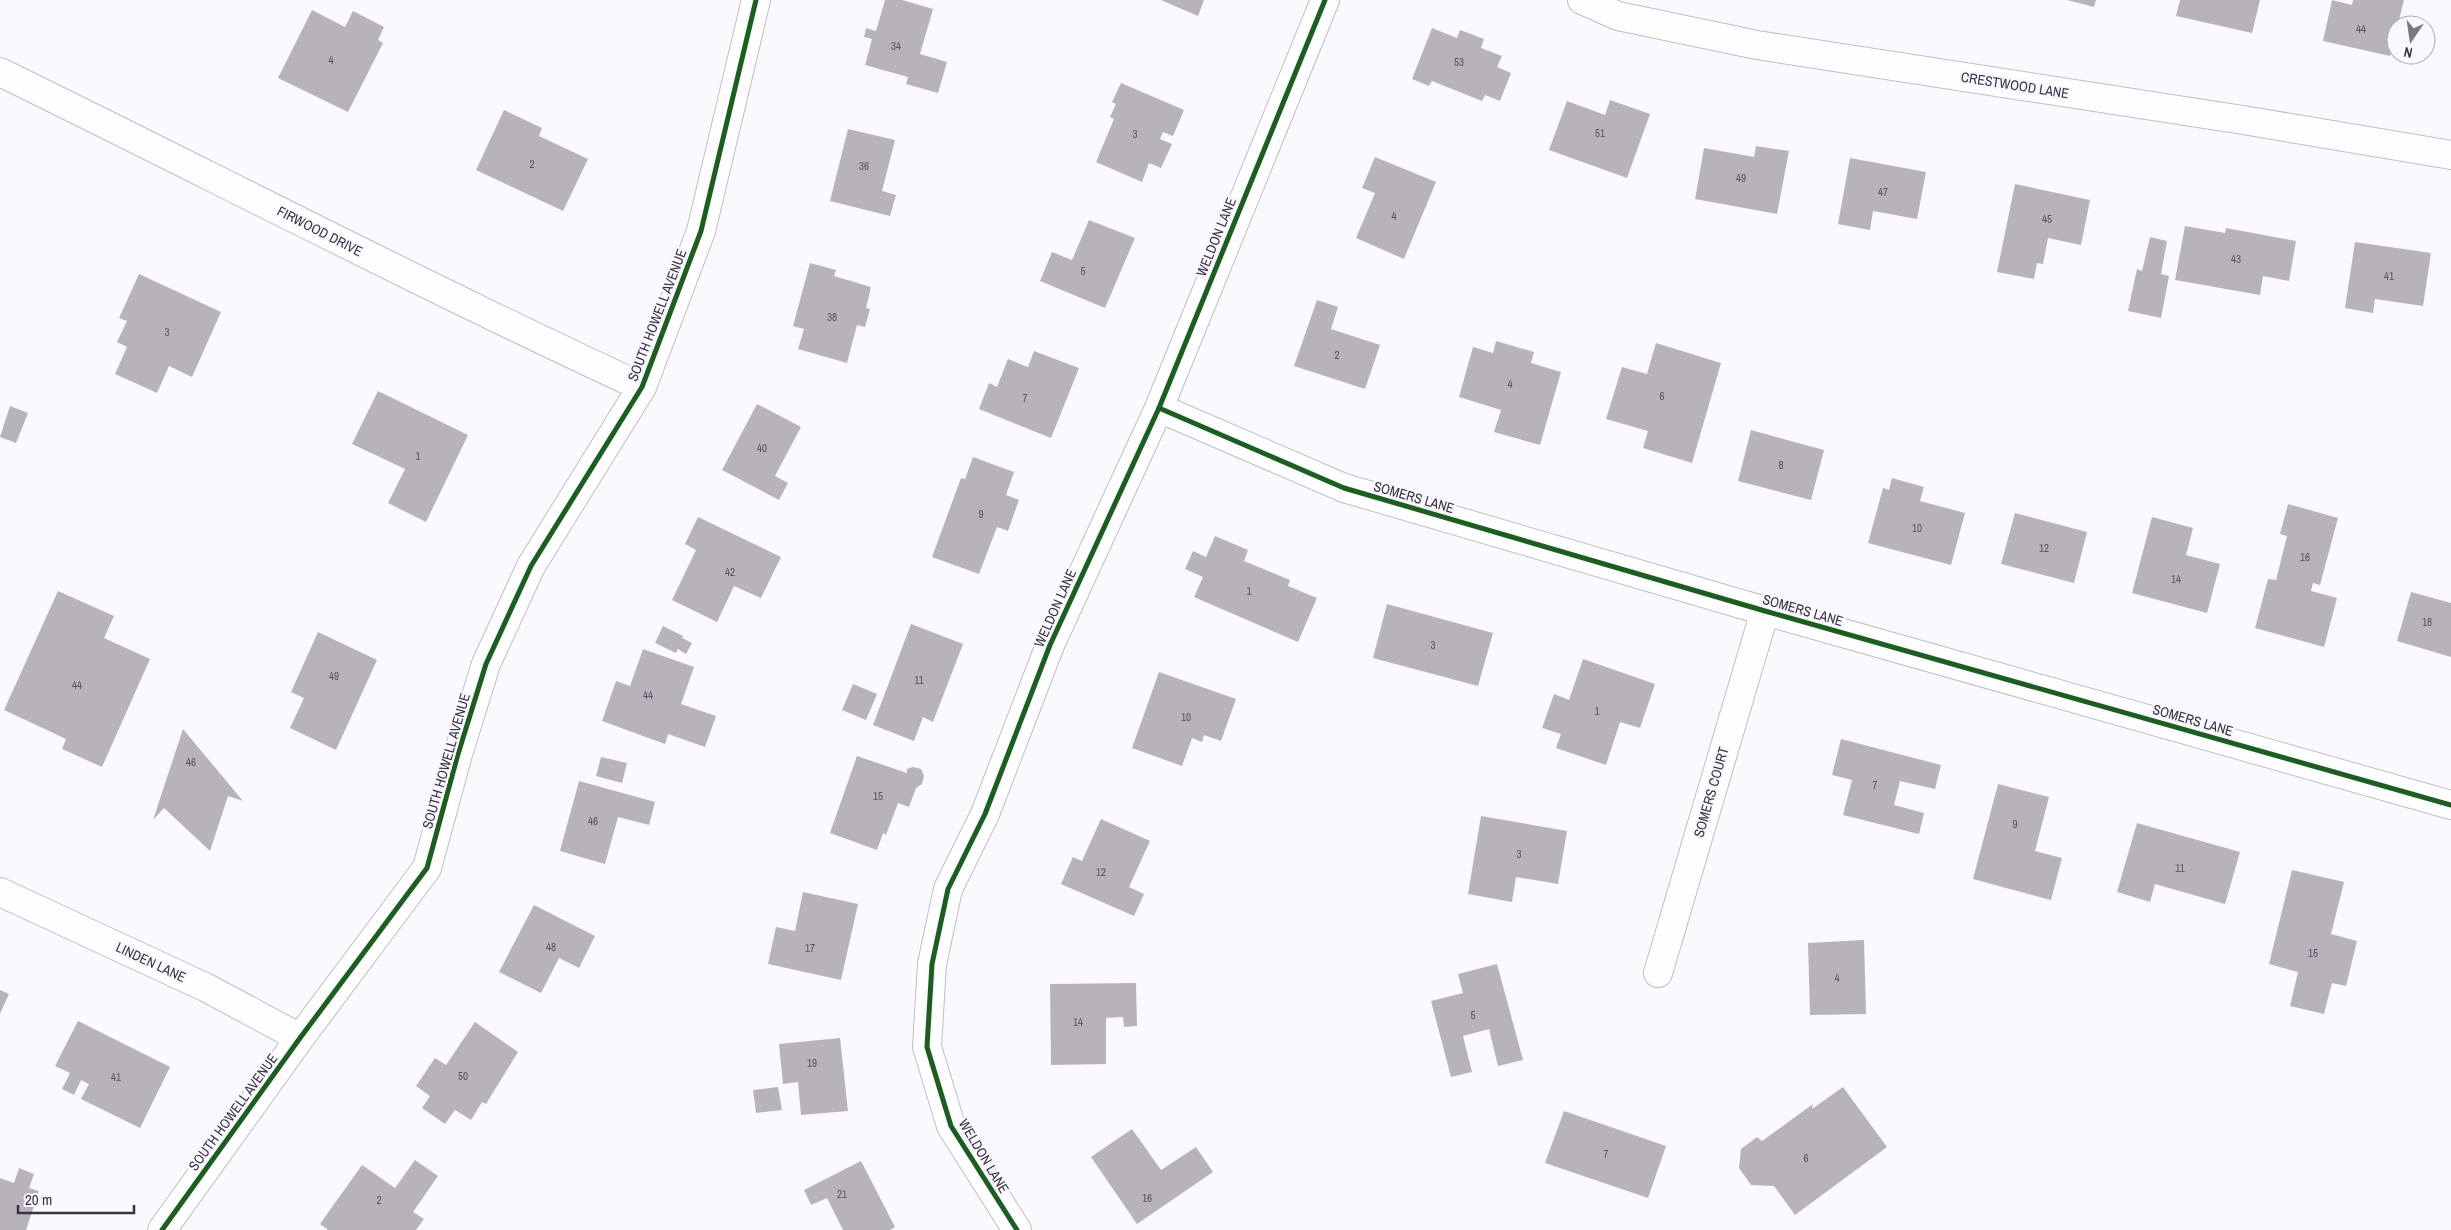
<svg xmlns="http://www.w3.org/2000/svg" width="2451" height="1230" font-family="'Archivo Narrow',sans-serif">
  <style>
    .building { fill: #b8b3ba }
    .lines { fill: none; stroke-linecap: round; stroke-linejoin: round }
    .minor-casing { stroke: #c0bdc4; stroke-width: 30 }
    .minor { stroke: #fefeff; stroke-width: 28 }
    .cycleway-casing { stroke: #faf8fe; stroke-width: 8 }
    .cycleway { stroke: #1b5e20; stroke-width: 5 }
    .labels { text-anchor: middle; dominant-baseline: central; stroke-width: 5; stroke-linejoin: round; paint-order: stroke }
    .number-label { font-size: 11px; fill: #58535e }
    .street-label { font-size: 14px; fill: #38333f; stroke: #faf8fe }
  </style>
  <rect width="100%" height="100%" fill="#fbf9fd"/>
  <!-- building -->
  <g class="building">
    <path d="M885,0h17l31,9 -13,45 27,8 -9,31 -32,-9 2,-7 -43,-12 7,-26 -8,-2 2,-9 10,3z"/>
    <path d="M1161,0h43l-6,16z"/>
    <path d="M2067,0h29l-2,7z"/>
    <path d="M2180,0h80l-8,33 -76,-17z"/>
    <path d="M2332,0l20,5 1,-5h51l-14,56 -67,-15z"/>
    <path d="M312,10l33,17 8,-16 31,16 -6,13 5,3 -35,69 -70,-34z"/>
    <path d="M1432,28l25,10 3,-8 24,9 -3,9 21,8 -5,11 14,6 -11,28 -15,-6 -3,6 -50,-20 -3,5 -17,-7z"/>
    <path d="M1121,83l63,27 -11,26 -10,-4 -3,7 12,5 -11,24 -12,-5 -7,19 -46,-20 18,-43 -4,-2 6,-13 -4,-2z"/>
    <path d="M1610,100l40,14 -23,64 -78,-28 18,-49 38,14z"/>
    <path d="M504,110l38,18 -3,8 49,23 -25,52 -87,-41z"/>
    <path d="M848,129l47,11 -13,51 14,4 -6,21 -60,-15z"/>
    <path d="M1756,146l33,5 -12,63 -82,-15 9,-51 50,9z"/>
    <path d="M1375,157l61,25 -32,77 -48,-21 19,-45 -13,-5z"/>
    <path d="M1850,158l76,14 -9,47 -44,-8 -3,19 -32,-6z"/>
    <path d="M2015,184l75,16 -9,45 -33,-7 -5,26 -6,-1 -3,16 -37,-7z"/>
    <path d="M1089,220l46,18 -30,70 -65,-27 12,-29 20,8z"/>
    <path d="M2185,226l40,7 1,-5 70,13 -7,40 -26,-5 -3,19 -85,-15z"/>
    <path d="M2150,237l17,4 -6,33 8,2 -8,42 -33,-7 9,-42 5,2z"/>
    <path d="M2355,242l76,11 -8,53 -48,-7 -2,14 -28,-5z"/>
    <path d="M810,263l26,7 -2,6 37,11 -5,21 4,1 -5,18 -8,-2 -10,38 -49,-14 6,-20 -11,-3z"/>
    <path d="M139,274l82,38 -29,65 -23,-11 -12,27 -42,-19 12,-27 -10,-5 10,-21 -8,-3z"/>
    <path d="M1317,300l21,7 -7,22 49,16 -15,44 -71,-23z"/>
    <path d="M1496,341l38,11 -3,11 30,9 -21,73 -46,-13 7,-22 -42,-13 14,-50 20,6z"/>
    <path d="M1656,343l65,20 -29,100 -49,-15 5,-17 -42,-12 16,-52 25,7z"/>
    <path d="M1034,351l45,17 -28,70 -72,-29 10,-26 8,4 11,-28 20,8z"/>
    <path d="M378,391l90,44 -42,87 -38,-19 17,-34 -53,-25z"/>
    <path d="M757,404l44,23 -26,49 13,7 -9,17 -57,-30z"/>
    <path d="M10,406l18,7 -12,30 -16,-6z"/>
    <path d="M1751,430l73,20 -13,50 -73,-19z"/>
    <path d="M973,457l41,15 -8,23 13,5 -11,31 -11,-4 -18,47 -47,-17 29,-79 4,1z"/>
    <path d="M1892,478l32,9 -4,14 45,12 -14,52 -83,-22 15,-55 6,2z"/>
    <path d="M2288,504l50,14 -18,67 -7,-2 -2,8 26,7 -13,49 -69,-19 13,-49 8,1 11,-44 -7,-2z"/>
    <path d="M2015,513l72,19 -13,51 -73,-19z"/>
    <path d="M698,517l83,40 -20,41 -27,-12 -17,36 -45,-22 24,-50 -11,-6z"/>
    <path d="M2152,517l41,11 -7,27 34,9 -13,49 -75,-20z"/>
    <path d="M1215,536l33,14 -4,11 46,19 -2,6 29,12 -19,44 -104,-45 9,-20 -18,-8 8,-18 13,6z"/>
    <path d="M58,591l56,25 -10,22 46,21 -48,108 -40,-18 4,-10 -62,-29z"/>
    <path d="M2411,592l40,11v54l-54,-16z"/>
    <path d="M1387,604l106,29 -15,53 -105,-28z"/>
    <path d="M911,624l52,20 -30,78 -10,-5 -9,24 -41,-16z"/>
    <path d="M663,626l20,10 -1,2 10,5 -6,11 -8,-5 -2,4 -21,-10z"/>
    <path d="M318,632l59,28 -41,90 -46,-22 14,-30 -13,-6z"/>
    <path d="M643,649l51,18 -13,37 35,12 -11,31 -37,-13 -3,10 -63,-23 14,-40 14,5z"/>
    <path d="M1583,659l72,25 -15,44 -20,-6 -14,43 -50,-17 5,-14 -19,-6 12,-34 15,6z"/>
    <path d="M1159,672l77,27 -15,42 -17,-6 -2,7 -10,-4 -10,28 -50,-18z"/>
    <path d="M853,684l24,10 -11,26 -24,-10z"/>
    <path d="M183,729l60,72 -15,-5 -18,55 -46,-43 -11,12z"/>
    <path d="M1841,739l100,26 -6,24 -35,-8 -6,24 30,8 -5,21 -76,-19 9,-35 -20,-5z"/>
    <path d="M857,756l50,17v-4l6,-2 8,2 3,7 -2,8 -6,4 -7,19 -11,-4 -12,32 -3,-2 -6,17 -47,-17z"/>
    <path d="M601,757l26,6 -5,20 -26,-7z"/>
    <path d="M579,781l76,21 -6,23 -31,-8 -13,47 -45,-13z"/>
    <path d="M1998,784l51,13 -14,54 27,7 -11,42 -78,-21z"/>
    <path d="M1481,816l86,15 -9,53 -42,-7 -4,25 -44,-8z"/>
    <path d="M1101,819l49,22 -21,46 15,7 -10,22 -73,-32 12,-27 9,4z"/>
    <path d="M2137,823l103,29 -15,52 -70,-20 -5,18 -33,-10z"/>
    <path d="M2292,870l52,12 -13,52 26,7 -11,45 -14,-3 -8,31 -34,-8 8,-34 -29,-8z"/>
    <path d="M803,892l55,12 -17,76 -73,-16 8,-37 19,4z"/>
    <path d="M534,905l61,31 -16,32 -20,-10 -18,35 -42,-21z"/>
    <path d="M1864,940l2,74 -56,1 -2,-72z"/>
    <path d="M1497,964l26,96 -25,6 -9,-37 -26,7 9,36 -21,5 -20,-76 32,-8 -5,-19z"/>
    <path d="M1136,983l1,43 -13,1 -1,-10 -17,1v46l-55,1 -1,-81z"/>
    <path d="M0,990l9,4 -9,20z"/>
    <path d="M78,1021l92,46 -30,61 -59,-29 8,-15 -8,-4 -7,15 -12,-6 8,-16 -15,-7z"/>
    <path d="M475,1022l43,30 -32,52 -4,-2 -11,18 -16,-10 -10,14 -23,-16 8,-12 -14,-10 19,-28 11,7z"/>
    <path d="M840,1038l8,73 -47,4 -3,-33 -15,2 -4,-40z"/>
    <path d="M778,1087l4,23 -26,3 -3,-23z"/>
    <path d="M1843,1087l44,60 -92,68 -21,-29 -23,-1 -12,-17 2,-19 16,-12 5,4 51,-37 -1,5z"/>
    <path d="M1564,1111l102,35 -18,52 -103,-35z"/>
    <path d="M1132,1129l29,41 35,-23 17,25 -76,52 -46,-67z"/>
    <path d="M415,1160l23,16 -25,36 11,7 -8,11h-88l-8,-6 42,-59 33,23z"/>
    <path d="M861,1161l34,66 -5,3h-47l-16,-32 -16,7 -7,-15z"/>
    <path d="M19,1168l15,6 -5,14 10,3 -13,39h-26v-52l14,5z"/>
  </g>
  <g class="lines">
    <defs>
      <g id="minor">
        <path d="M1582,0l36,16 139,29 486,75 208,35"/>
        <path d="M0,72c214,105 426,215 642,315"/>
        <path d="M1159,408l185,80 421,123 686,194"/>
        <path d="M0,892l207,96 93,50"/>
        <path d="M1658,973l107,-362"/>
        <path d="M162,1230l138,-192 127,-170 31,-114 28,-90 45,-98 111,-179 59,-156 55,-231"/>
        <path d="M1017,1230l-66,-104 -24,-79 5,-83 16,-75 37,-75 65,-169 109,-237 166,-408"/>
      </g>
    </defs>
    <!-- minor casing -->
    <use href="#minor" class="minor-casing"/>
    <!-- minor -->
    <use href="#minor" class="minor"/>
    <defs>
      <g id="cycleway">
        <path d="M1159,408l185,80 421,123 686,194"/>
        <path d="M162,1230l138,-192 127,-170 31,-114 28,-90 45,-98 111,-179 59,-156 55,-231"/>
        <path d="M1017,1230l-66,-104 -24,-79 5,-83 16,-75 37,-75 65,-169 109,-237 166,-408"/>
      </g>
    </defs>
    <!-- cycleway casing -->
    <use href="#cycleway" class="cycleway-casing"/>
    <!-- cycleway -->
    <use href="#cycleway" class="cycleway"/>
  </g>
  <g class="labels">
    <!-- number labels -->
    <g class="number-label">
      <text x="2361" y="29">44</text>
      <text x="896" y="46">34</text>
      <text x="331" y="60">4</text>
      <text x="1459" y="62">53</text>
      <text x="1600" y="133">51</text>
      <text x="1135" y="134">3</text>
      <text x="532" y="164">2</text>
      <text x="864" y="166">36</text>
      <text x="1741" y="178">49</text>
      <text x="1883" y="192">47</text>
      <text x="1394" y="216">4</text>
      <text x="2047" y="219">45</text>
      <text x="2236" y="259">43</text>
      <text x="1083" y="271">5</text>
      <text x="2389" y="276">41</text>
      <text x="832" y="317">38</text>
      <text x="167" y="332">3</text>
      <text x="1337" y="355">2</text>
      <text x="1510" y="384">4</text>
      <text x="1662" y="396">6</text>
      <text x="1025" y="398">7</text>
      <text x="762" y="448">40</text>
      <text x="418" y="456">1</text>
      <text x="1781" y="465">8</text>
      <text x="981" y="514">9</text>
      <text x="1917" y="528">10</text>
      <text x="2044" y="548">12</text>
      <text x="2305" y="557">16</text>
      <text x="730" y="572">42</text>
      <text x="2176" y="579">14</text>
      <text x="1249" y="591">1</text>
      <text x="2427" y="622">18</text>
      <text x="1433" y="645">3</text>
      <text x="334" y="676">49</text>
      <text x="919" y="680">11</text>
      <text x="77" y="685">44</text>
      <text x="648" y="695">44</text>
      <text x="1597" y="711">1</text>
      <text x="1186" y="717">10</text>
      <text x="191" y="762">46</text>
      <text x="1875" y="785">7</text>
      <text x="878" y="796">15</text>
      <text x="593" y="821">46</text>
      <text x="2015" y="824">9</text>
      <text x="1519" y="854">3</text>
      <text x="2180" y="868">11</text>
      <text x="1101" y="872">12</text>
      <text x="551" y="947">48</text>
      <text x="810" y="948">17</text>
      <text x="2313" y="953">15</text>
      <text x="1837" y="978">4</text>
      <text x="1473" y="1015">5</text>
      <text x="1078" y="1022">14</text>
      <text x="812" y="1063">19</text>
      <text x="463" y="1076">50</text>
      <text x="116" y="1077">41</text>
      <text x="1606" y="1154">7</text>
      <text x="1806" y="1158">6</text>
      <text x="842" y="1194">21</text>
      <text x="1147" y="1198">16</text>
      <text x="379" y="1200">2</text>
    </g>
    <!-- street labels -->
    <g class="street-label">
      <text transform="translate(2015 85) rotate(9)">CRESTWOOD LANE</text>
      <text transform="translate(320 231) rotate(27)">FIRWOOD DRIVE</text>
      <text transform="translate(1216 237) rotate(-68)">WELDON LANE</text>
      <text transform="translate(657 315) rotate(-69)">SOUTH HOWELL AVENUE</text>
      <text transform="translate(1414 497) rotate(16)">SOMERS LANE</text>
      <text transform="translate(1055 608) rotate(-66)">WELDON LANE</text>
      <text transform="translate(1803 610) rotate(16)">SOMERS LANE</text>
      <text transform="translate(2193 720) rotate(16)">SOMERS LANE</text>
      <text transform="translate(446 761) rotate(-74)">SOUTH HOWELL AVENUE</text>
      <text transform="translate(1711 792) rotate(-74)">SOMERS COURT</text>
      <text transform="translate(151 962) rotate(25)">LINDEN LANE</text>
      <text transform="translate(233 1112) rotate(-54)">SOUTH HOWELL AVENUE</text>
      <text transform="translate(984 1156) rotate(59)">WELDON LANE</text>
    </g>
  </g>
  <!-- north arrow -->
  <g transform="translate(2411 40) rotate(193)"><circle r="24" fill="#faf8fe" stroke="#aca9b2"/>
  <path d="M0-4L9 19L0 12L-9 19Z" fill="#7c7882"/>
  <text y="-8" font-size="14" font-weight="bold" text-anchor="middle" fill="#38333f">N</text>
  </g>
  <!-- scale -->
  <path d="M18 1205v8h116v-8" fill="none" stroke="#38333f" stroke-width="2.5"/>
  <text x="25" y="1205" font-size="15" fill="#38333f" stroke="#faf8fe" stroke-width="4" paint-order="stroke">20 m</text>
</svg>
